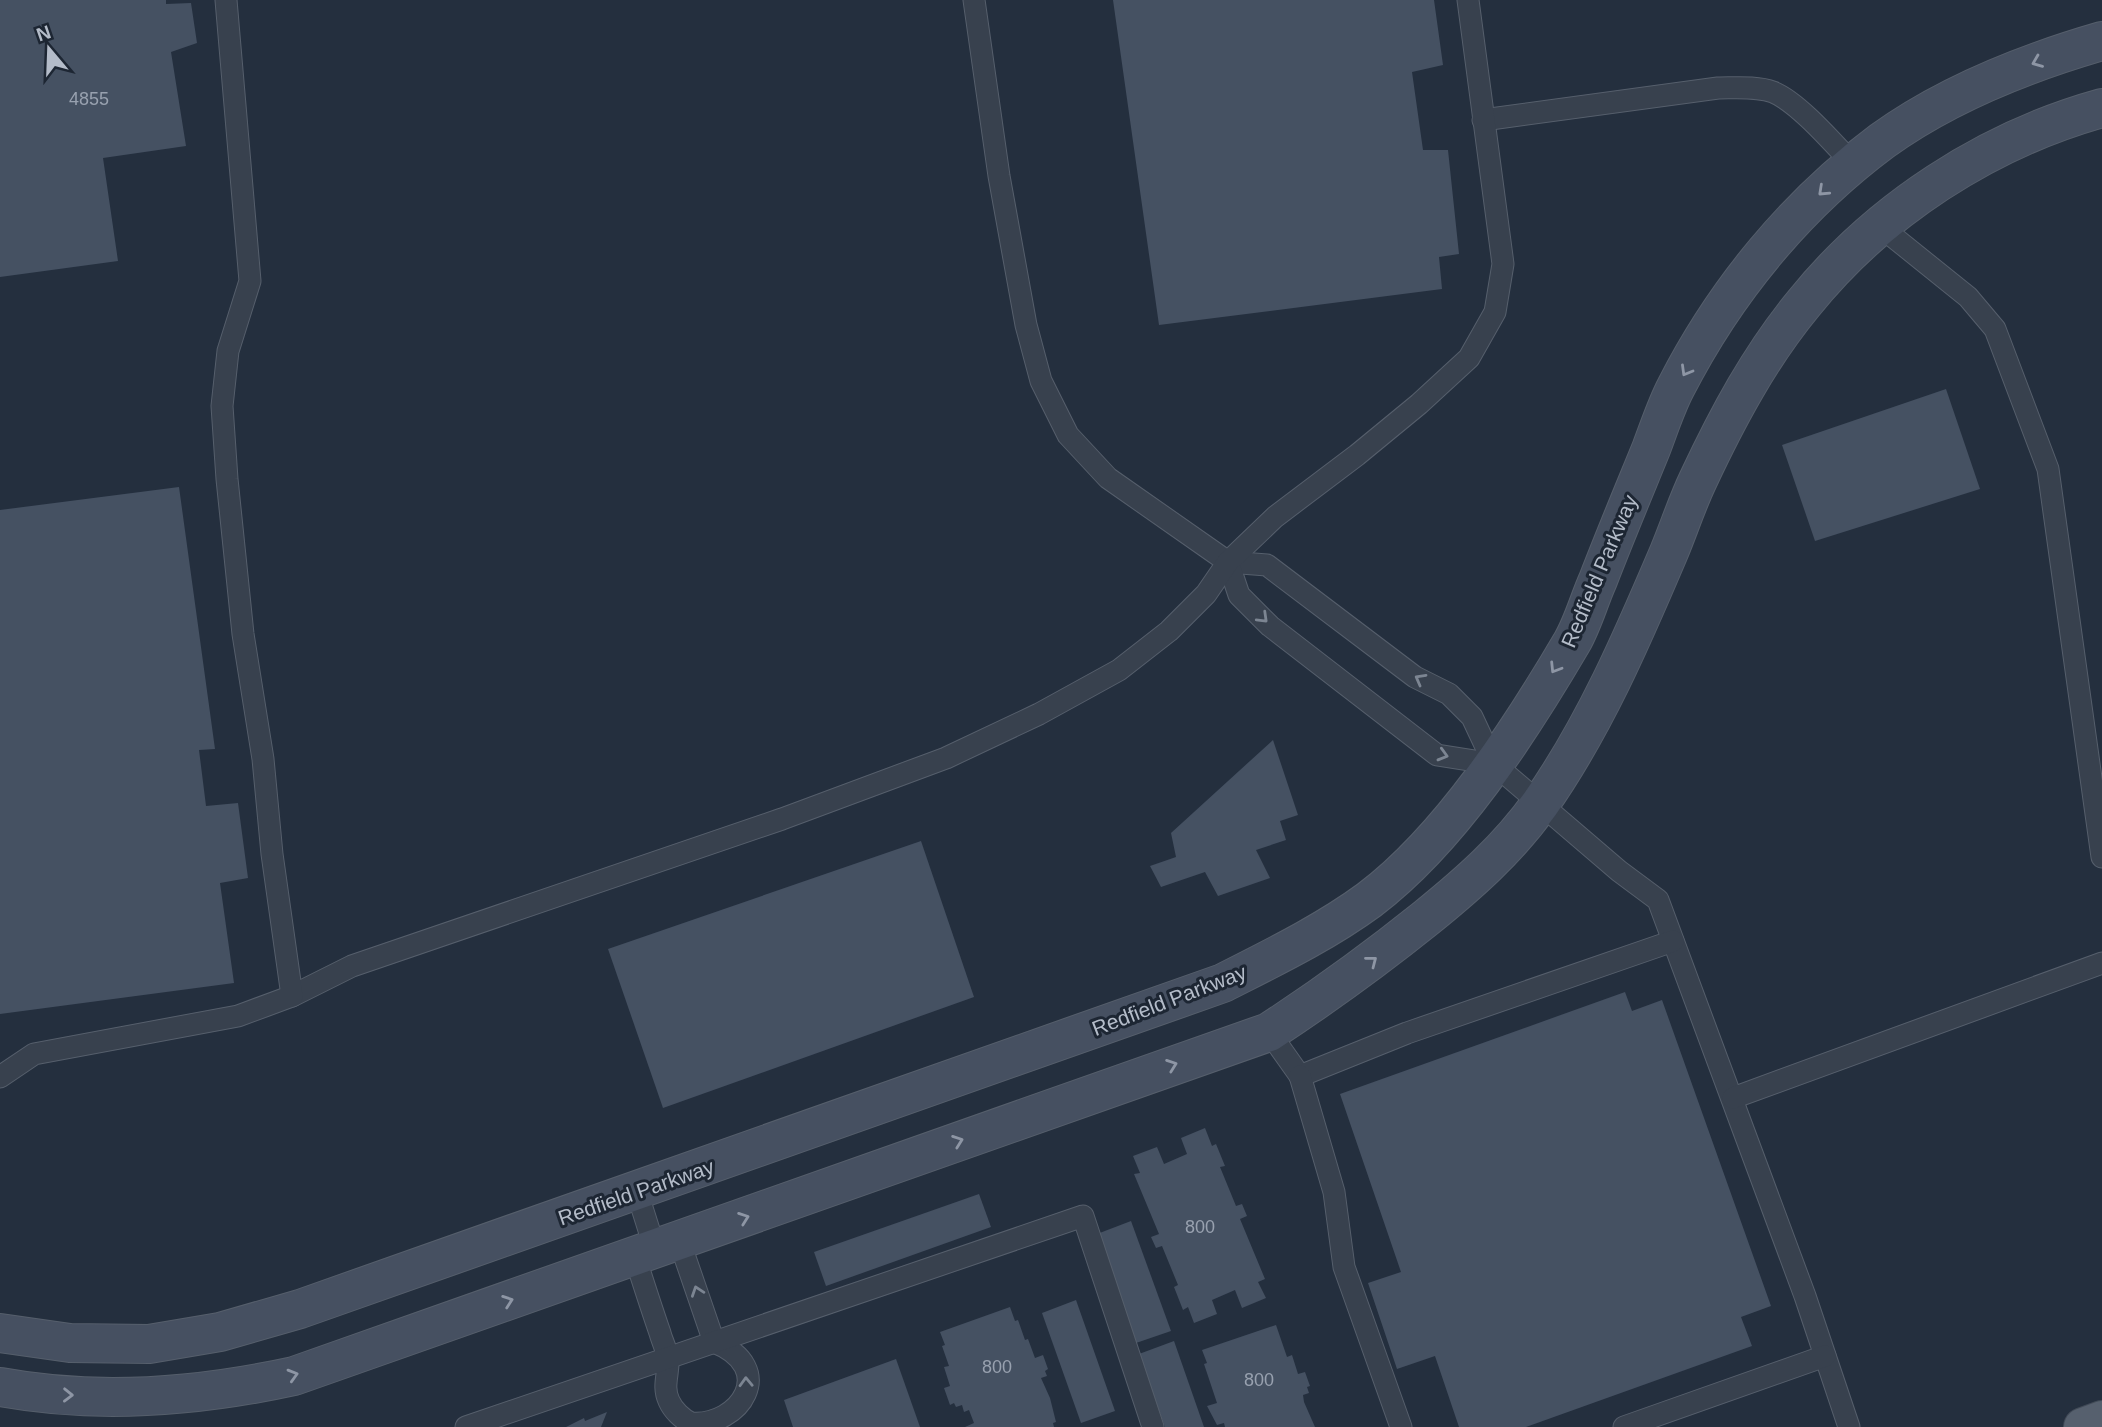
<svg xmlns="http://www.w3.org/2000/svg" width="2102" height="1427" font-family="Arial,sans-serif">
  <style>
    .building { fill: #455162 }
    .lines { fill: none; stroke-linecap: round; stroke-linejoin: round }
    .lane-casing { stroke: #565f6c; stroke-width: 23 }
    .secondary-casing { stroke: #565f6c; stroke-width: 40 }
    .primary-casing { stroke: #414a57; stroke-width: 40 }
    .lane { stroke: #38414e; stroke-width: 21 }
    .secondary { stroke: #465061; stroke-width: 38 }
    .primary { stroke: #56606e; stroke-width: 38 }
    .oneway { stroke: #8e96a5 }
    .oneway2 { stroke: #7c8592 }
    .labels { text-anchor: middle; dominant-baseline: central; stroke-width: 6; stroke-linejoin: round; paint-order: stroke }
    .number-label { font-size: 18px; fill: #98a1af }
    .street-label { font-size: 21px; fill: #b4bcc9; stroke: #1d2633 }
  </style>
  <rect width="100%" height="100%" fill="#242f3e"/>
  <!-- building -->
  <g class="building">
    <path d="M0,0h166v4l25,-1 6,40 -26,9 15,94 -83,12 15,103 -118,16z"/>
    <path d="M1113,0h321l9,65 -31,7 11,78h25l11,104 -20,3 3,32 -283,36z"/>
    <path d="M1946,389l34,100 -165,52 -33,-96z"/>
    <path d="M179,487l36,262 -16,1 7,56 32,-3 10,75 -28,5 14,100 -234,31v-504z"/>
    <path d="M1273,740l25,75 -18,6 6,19 -30,10 14,28 -52,18 -13,-24 -44,15 -11,-21 26,-9 -5,-24z"/>
    <path d="M921,841l53,156 -311,111 -55,-159z"/>
    <path d="M1625,992l7,19 30,-11 109,306 -30,11 11,29 -226,81h-67l-24,-71 -38,13 -29,-86 33,-11 -61,-178z"/>
    <path d="M1205,1128l7,18 4,-2 9,22 -5,1 16,39 6,-2 5,12 -7,3 25,60 -7,3 8,16 -24,10 -7,-18 -23,10 5,14 -23,9 -6,-16 -5,3 -9,-23 4,-2 -16,-39 -6,2 -5,-11 8,-3 -25,-60 6,-1 -7,-17 24,-9 7,17 23,-10 -6,-16z"/>
    <path d="M979,1194l12,33 -165,59 -12,-34z"/>
    <path d="M1131,1221l40,110 -35,12 -39,-109z"/>
    <path d="M1076,1300l39,111 -34,12 -39,-110z"/>
    <path d="M1010,1307l5,14 3,-1 7,20 3,-1 7,19 8,-3 5,14 -3,2 2,5 -6,2 9,20 6,24 -3,1 1,4h-89l9,-4 -5,-13 -5,2 -2,-7 -6,2 -2,-4 -4,2 -6,-17 6,-2 -6,-19 5,-1 -7,-20 3,-1 -5,-13z"/>
    <path d="M1276,1325l11,32 5,-2 6,19 7,-2 5,14 -3,1 2,6 -6,2 1,7 11,25h-90l-1,-4 -7,2 -10,-19 10,-3 -13,-39 3,-1 -5,-13z"/>
    <path d="M1174,1341l30,86h-39l-26,-73z"/>
    <path d="M896,1359l24,68h-127l-9,-27z"/>
    <path d="M607,1412l-6,15h-35l18,-9 1,3z"/>
  </g>
  <g class="lines">
    <defs>
      <g id="lane">
        <path d="M974,0l25,176 27,149 15,56 27,54 40,43 120,84 39,3 148,112 34,17 23,23 22,47 125,107 39,29 147,396 44,131"/>
        <path d="M1483,120l235,-32c17,0 39,-2 55,4 25,10 61,52 80,72"/>
        <path d="M1881,227l87,70 27,32 53,140 54,388"/>
        <path d="M1228,562l11,33 31,31 167,129 57,9"/>
        <path d="M292,996l60,-30 430,-147 164,-61 93,-44 80,-44 50,-39 37,-37 22,-32 47,-45 82,-62 62,-51 50,-46 26,-46 8,-48 -35,-264"/>
        <path d="M1269,1032l31,44 107,-43 266,-92"/>
        <path d="M1300,1076l34,116 10,75 57,160"/>
        <path d="M0,1077l34,-23 204,-38 54,-20 -20,-142 -9,-95 -20,-125 -16,-155 -5,-73 6,-55 22,-70 -24,-281"/>
        <path d="M1733,1098l369,-135"/>
        <path d="M637,1192l18,57"/>
        <path d="M635,1257c8,25 16,50 25,76 2,8 7,17 8,26 1,15 -6,27 1,42 4,9 13,18 22,22 49,4 88,-55 23,-81l-35,-102"/>
        <path d="M466,1427l617,-211 70,211"/>
        <path d="M1624,1427l201,-71"/>
      </g>
      <g id="secondary">
        <path d="M0,1333l70,10 79,1 71,-12 80,-23 923,-326c49,-25 101,-50 146,-83 81,-61 152,-171 203,-258 11,-19 17,-42 26,-62 17,-44 35,-87 53,-131 8,-21 15,-43 25,-62 49,-96 120,-182 206,-246 65,-47 144,-78 220,-100"/>
        <path d="M0,1387c97,18 198,10 294,-11l975,-344c55,-36 106,-73 157,-114 42,-34 82,-69 114,-114 54,-77 92,-165 129,-252 10,-24 18,-49 29,-72 29,-62 62,-124 106,-177 75,-93 183,-163 298,-195"/>
      </g>
      <path id="primary" d="M2083,1427l19,-7"/>
    </defs>
    <!-- lane casing -->
    <use href="#lane" class="lane-casing"/>
    <!-- secondary casing -->
    <use href="#secondary" class="secondary-casing"/>
    <!-- primary casing -->
    <use href="#primary" class="primary-casing"/>
    <!-- lane -->
    <use href="#lane" class="lane"/>
    <!-- secondary -->
    <use href="#secondary" class="secondary"/>
    <!-- primary -->
    <use href="#primary" class="primary"/>
  </g>
  <!-- one-way arrows -->
  <defs><path id="oneway-chevron" d="M-2-3.5L2.5 0L-2 3.5" fill="none" stroke-width="1.6" stroke-linecap="round" stroke-linejoin="round" transform="scale(1.75)"/></defs>
  <g class="oneway">
    <use href="#oneway-chevron" transform="translate(2037 62) rotate(158)"/>
    <use href="#oneway-chevron" transform="translate(1823 191) rotate(137)"/>
    <use href="#oneway-chevron" transform="translate(1686 371) rotate(120)"/>
    <use href="#oneway-chevron" transform="translate(1555 668) rotate(122)"/>
    <use href="#oneway-chevron" transform="translate(1372 961) rotate(-38)"/>
    <use href="#oneway-chevron" transform="translate(1172 1065) rotate(-20)"/>
    <use href="#oneway-chevron" transform="translate(958 1141) rotate(-20)"/>
    <use href="#oneway-chevron" transform="translate(744 1218) rotate(-20)"/>
    <use href="#oneway-chevron" transform="translate(508 1301) rotate(-19)"/>
    <use href="#oneway-chevron" transform="translate(293 1375) rotate(-16)"/>
    <use href="#oneway-chevron" transform="translate(68 1395) rotate(1)"/>
  </g>
  <g class="oneway2">
    <use href="#oneway-chevron" transform="translate(1263 618) rotate(44)"/>
    <use href="#oneway-chevron" transform="translate(1420 679) rotate(-151)"/>
    <use href="#oneway-chevron" transform="translate(1443 755) rotate(16)"/>
    <use href="#oneway-chevron" transform="translate(697 1291) rotate(-109)"/>
    <use href="#oneway-chevron" transform="translate(746 1382) rotate(-92)"/>
  </g>
  <g class="labels">
    <!-- number labels -->
    <g class="number-label">
      <text x="89" y="99">4855</text>
      <text x="1200" y="1227">800</text>
      <text x="997" y="1367">800</text>
      <text x="1259" y="1380">800</text>
    </g>
    <!-- street labels -->
    <g class="street-label">
      <text transform="translate(1599 571) rotate(-67)">Redfield Parkway</text>
      <text transform="translate(1169 1000) rotate(-21)">Redfield Parkway</text>
      <text transform="translate(636 1192) rotate(-19)">Redfield Parkway</text>
    </g>
  </g>
  <!-- north arrow -->
  <g transform="translate(49 49) rotate(341)" stroke="#1d2633" stroke-width="5" paint-order="stroke">
  <path d="M0-5L12 26L0 18L-12 26Z" fill="#b4bcc9"/>
  <text y="-10" font-size="19" font-weight="bold" text-anchor="middle" fill="#b4bcc9">N</text>
  </g>
</svg>
